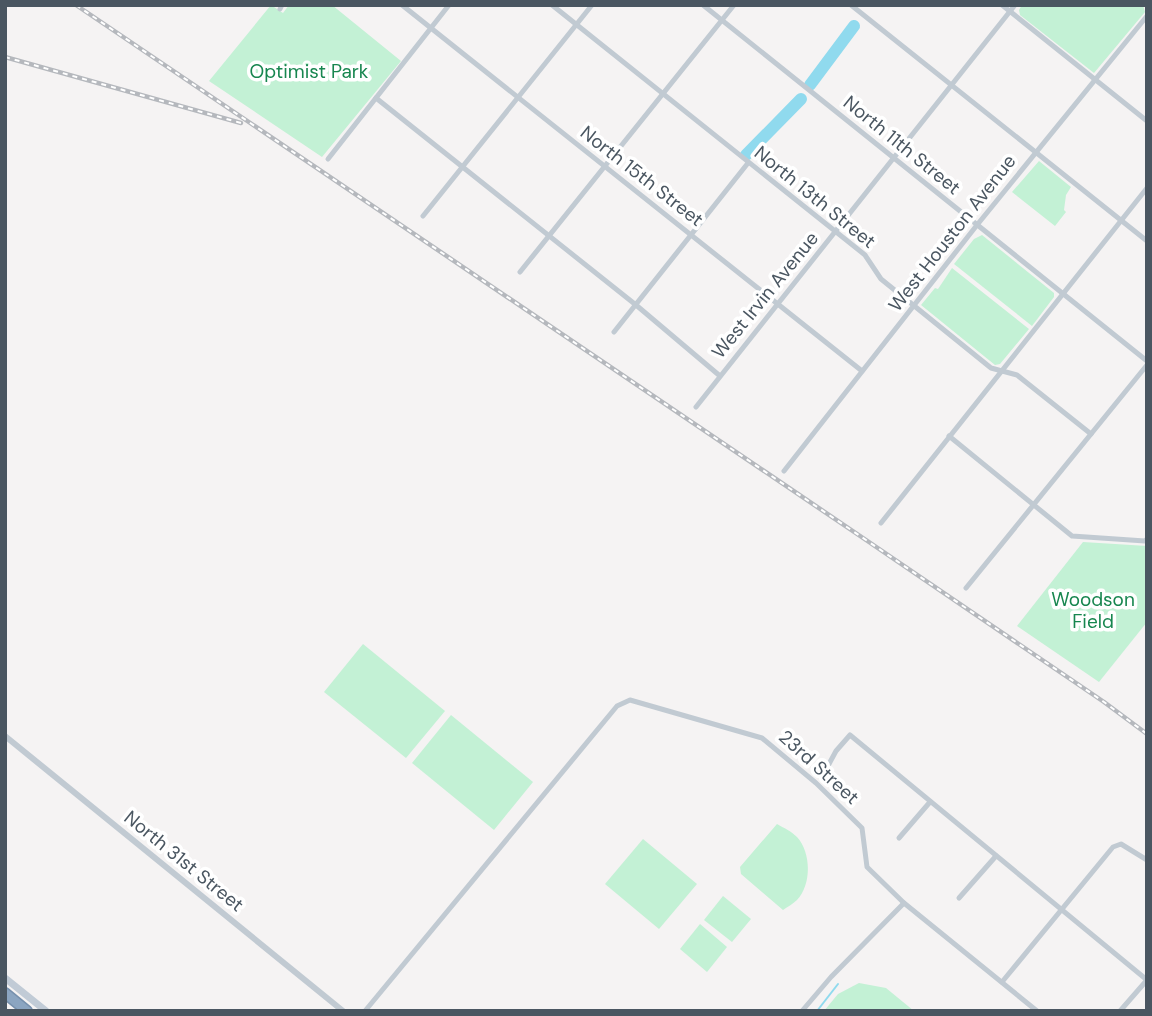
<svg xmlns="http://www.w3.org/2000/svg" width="1152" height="1016" font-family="'DM Sans',sans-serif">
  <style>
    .green { fill: #c3f1d5 }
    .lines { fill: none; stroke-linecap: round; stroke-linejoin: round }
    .stream { stroke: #90daee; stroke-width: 2 }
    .river { stroke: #90daee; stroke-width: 12 }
    .motorway-casing { stroke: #7690ad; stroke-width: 12 }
    .minor { stroke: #c1cad2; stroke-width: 5 }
    .tertiary { stroke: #c1cad2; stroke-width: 6 }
    .secondary { stroke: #c1cbd6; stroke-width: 7 }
    .motorway { stroke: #8ba5c1; stroke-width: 9 }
    .rail-casing { stroke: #b5b8bd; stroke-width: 4.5 }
    .rail { stroke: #fff; stroke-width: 2; stroke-dasharray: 5; stroke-linecap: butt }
    .labels { text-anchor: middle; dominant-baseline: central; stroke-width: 7; stroke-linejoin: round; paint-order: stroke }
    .park-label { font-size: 19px; fill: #17864f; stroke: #fff }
    .street-label { font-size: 19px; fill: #4a5661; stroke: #fff }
  </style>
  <rect width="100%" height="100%" fill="#f5f3f3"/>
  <!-- green -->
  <g class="green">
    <path d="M271,5l12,8 6,-8h43l69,56 -79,96 -113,-76z"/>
    <path d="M1022,5h121l2,7 -51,61 -74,-58 -1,-5z"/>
    <path d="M1039,161l32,26 -5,8 -2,15 2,2 -11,14 -43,-34z"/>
    <path d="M982,235l72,58v4l-22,29 -78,-62 20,-25z"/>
    <path d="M952,268l77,61 -29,35 -5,1 -74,-60 14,-17 3,1z"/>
    <path d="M1083,542l64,4v76l-48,60 -82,-56z"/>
    <path d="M363,644l82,67 -39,47 -82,-66z"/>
    <path d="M451,715l82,67 -39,48 -82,-67z"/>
    <path d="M777,824c7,4 14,7 20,13 14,15 15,47 0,63 -4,4 -10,7 -14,10l-42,-36 -1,-7z"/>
    <path d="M643,839l54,45 -38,45 -54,-45z"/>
    <path d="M723,896l28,23 -19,23 -28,-22z"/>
    <path d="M700,924l27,23 -20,25 -27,-23z"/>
    <path d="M859,983l27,5 28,23h-90l14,-17z"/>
  </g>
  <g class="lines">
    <!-- stream -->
    <path class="stream" d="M817,1011l21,-27"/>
    <!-- river -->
    <g class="river">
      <path d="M810,85l44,-59"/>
      <path d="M746,155l55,-56"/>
    </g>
    <defs>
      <path id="motorway" d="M5,993l22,18"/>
    </defs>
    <!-- motorway casing -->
    <use href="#motorway" class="motorway-casing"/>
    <!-- minor -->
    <g class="minor">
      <path d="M402,5l460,366"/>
      <path d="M552,5l313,250 16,24 110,89 26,7 74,59"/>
      <path d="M703,5l444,356"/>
      <path d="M851,5l296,236"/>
      <path d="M1002,5l145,116"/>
      <path d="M280,9l2,-4"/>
      <path d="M376,98l260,207 84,71"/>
      <path d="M328,159l121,-154"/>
      <path d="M423,216l169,-211"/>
      <path d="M520,272l214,-267"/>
      <path d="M614,332l134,-169"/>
      <path d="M696,407l319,-402"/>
      <path d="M949,436l123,100 73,5 2,-2"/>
      <path d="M784,471l193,-246 170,-209"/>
      <path d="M881,523l266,-335"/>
      <path d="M966,588l181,-223"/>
      <path d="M829,764l7,-13 14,-16 297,245"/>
      <path d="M899,838l31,-36"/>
      <path d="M959,898l37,-42"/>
      <path d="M1002,982l111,-135 8,-3 26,16"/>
      <path d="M365,1011l252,-305 13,-6 132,38 54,45 46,45 5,39 37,36 133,108"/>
      <path d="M802,1011l29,-34 73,-74"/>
      <path d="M1120,1011l27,-31"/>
    </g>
    <!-- tertiary -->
    <path class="tertiary" d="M5,736l338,275"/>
    <!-- secondary -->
    <path class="secondary" d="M5,978l41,33"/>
    <!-- motorway -->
    <use href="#motorway" class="motorway"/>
    <defs>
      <g id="rail">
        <path d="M76,5l790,535 238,162 43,32"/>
        <path d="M5,57l236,66"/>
      </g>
    </defs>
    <!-- rail casing -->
    <use href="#rail" class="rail-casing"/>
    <!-- rail -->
    <use href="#rail" class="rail"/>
  </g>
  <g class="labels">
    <!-- park labels -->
    <g class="park-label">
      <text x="309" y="71">Optimist Park</text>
      <text x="1093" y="599">Woodson<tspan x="1093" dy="22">Field</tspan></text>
    </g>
    <!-- street labels -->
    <g class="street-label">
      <text transform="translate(902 145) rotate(39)">North 11th Street</text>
      <text transform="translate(642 176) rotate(38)">North 15th Street</text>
      <text transform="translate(815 197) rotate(39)">North 13th Street</text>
      <text transform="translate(952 233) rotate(-52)">West Houston Avenue</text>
      <text transform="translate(765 295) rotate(-51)">West Irvin Avenue</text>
      <text transform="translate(819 767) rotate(42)">23rd Street</text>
      <text transform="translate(184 861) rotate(39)">North 31st Street</text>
    </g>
  </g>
  <!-- border -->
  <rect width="1152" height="1016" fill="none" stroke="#4a5661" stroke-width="14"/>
</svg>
